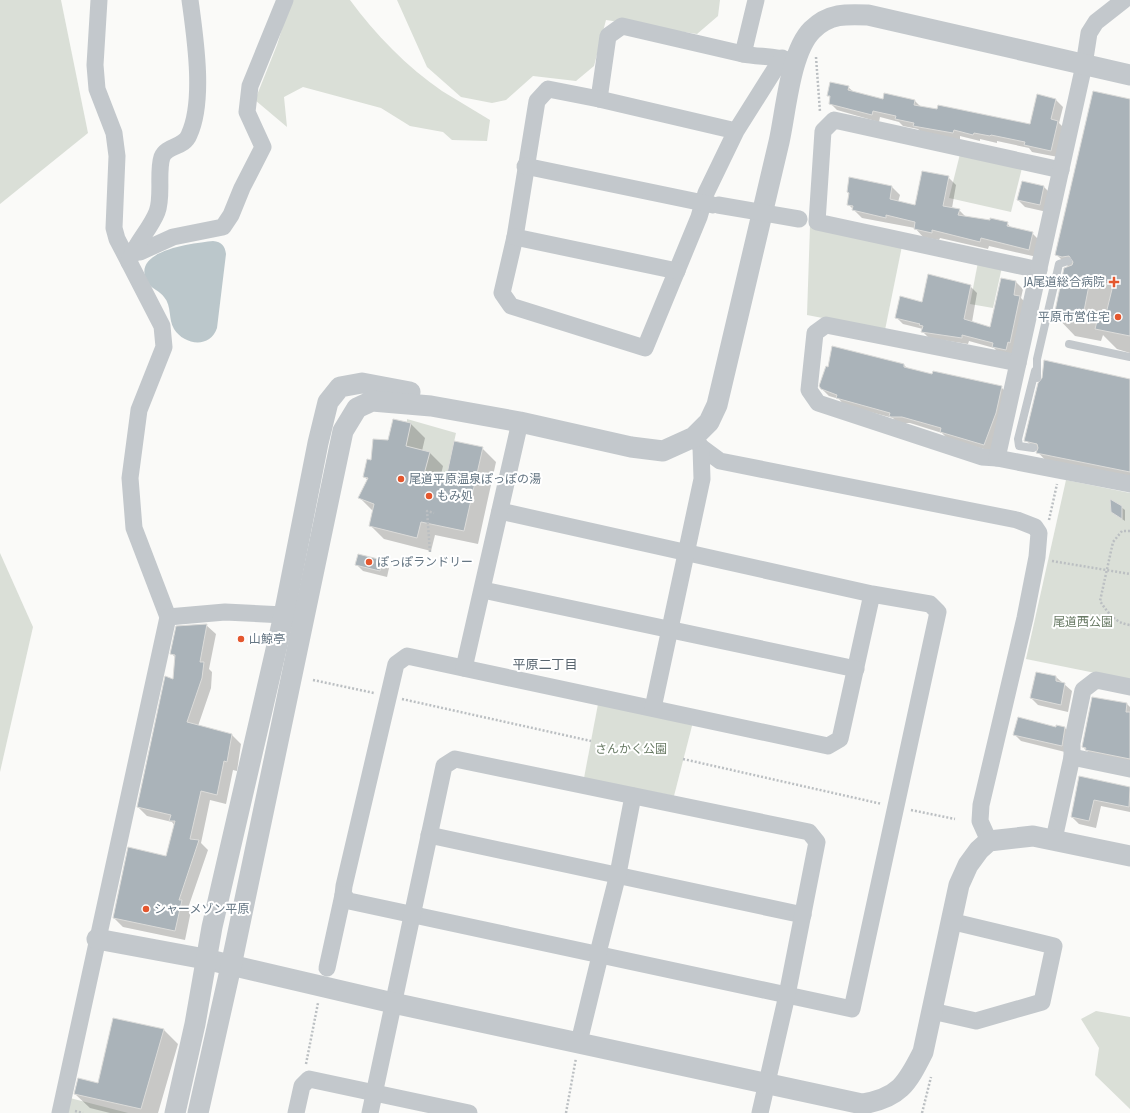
<svg xmlns="http://www.w3.org/2000/svg" width="1130" height="1113" font-family="'Fira Sans Condensed','Noto Sans JP',sans-serif">
  <style>
    .green { fill: #dadfd7 }
    .water { fill: #bbc7cb }
    .shadow { fill: #0003 }
    .building { fill: #aab3b9; stroke: #dcdcda }
    .lines { fill: none; stroke-linecap: round; stroke-linejoin: round }
    .path { stroke: #bbbfc2; stroke-width: 2.5; stroke-dasharray: 2 2; stroke-linecap: butt }
    .service { stroke: #c3c8cc; stroke-width: 8 }
    .minor { stroke: #c3c8cc; stroke-width: 17 }
    .tertiary { stroke: #c3c8cc; stroke-width: 21 }
    .minor-bridge { stroke: #c3c8cc; stroke-width: 17 }
    .poi-dot { fill: #e4572e; stroke: #fff; stroke-width: 1.5 }
    .labels { text-anchor: middle; dominant-baseline: central; stroke-width: 4; stroke-linejoin: round; paint-order: stroke }
    .poi-label { font-size: 12px; fill: #657683; stroke: #fff; text-anchor: start }
    .park-label { font-size: 12px; fill: #687a64; stroke: #fff }
    .neighbourhood-label { font-size: 13px; fill: #57646e; stroke: #fff }
  </style>
  <rect width="100%" height="100%" fill="#fafaf8"/>
  <!-- green -->
  <g class="green">
    <path d="M0,0h61l27,133 -88,71z"/>
    <path d="M291,0h59c25,34 57,67 92,91 16,10 32,19 48,29l-3,21 -35,-1 -9,-8 -33,-6 -29,-18 -78,-21 -19,10 3,30 -32,-27 22,-55z"/>
    <path d="M397,0h323l-2,16 -21,18 -91,-14 -12,46 -18,15 -43,-5 -27,24 -14,3 -31,-6 -34,-30z"/>
    <path d="M960,154l62,14 -11,44 -62,-14z"/>
    <path d="M810,226l92,20 -17,84 -78,-15z"/>
    <path d="M978,262l24,5 -9,41 -23,-4z"/>
    <path d="M407,419l49,14 -11,50 -22,-5 6,-26 -23,-6 5,-23 -4,-1z"/>
    <path d="M1066,480l64,13v187l-104,-21z"/>
    <path d="M0,553l33,74 -33,145z"/>
    <path d="M598,704l95,18 -19,74 -90,-18z"/>
    <path d="M1096,1011l34,6v92l-35,-34 4,-27 -18,-29z"/>
    <path d="M70,1098l58,15h-61z"/>
  </g>
  <!-- water -->
  <path class="water" d="M213,241c9,1 12,5 13,13l-9,74c-7,21 -33,17 -43,1 -6,-10 -2,-23 -10,-32 -4,-6 -12,-8 -16,-14 -20,-33 47,-40 65,-42z"/>
  <!-- shadow -->
  <g class="shadow">
    <path d="M848,87l7,6 29,7 31,1 6,6 109,18 26,-25 7,7 -4,16 6,6 -7,28 -26,-5 -3,-4 -32,-7v2l-17,-4v2l-20,-5v4l-39,-8 -3,-3 -15,-3 -4,-4 -19,-5 -1,5 -42,-12 -7,-7 1,-5 -3,-3z"/>
    <path d="M1130,100v253l-13,-4 -14,-14 -2,6 -26,-5 -20,-21 14,-48 -12,-12z"/>
    <path d="M948,177l8,8 -4,23 7,2 8,8 40,5 5,6 20,4 8,8 -3,16 -48,-11 -1,3 -48,-11 -1,2 -16,-3 -8,-9 -53,-10 -14,-14 2,-26 42,9 8,8 -2,7 17,4z"/>
    <path d="M1023,182l21,5 7,7 -4,18 -22,-5 -7,-7z"/>
    <path d="M1016,282l7,7 -2,9 6,6 -14,53 -13,-3 -6,-6 -25,-7 -1,3 -39,-6 -6,-6v-3l-20,-5 -7,-7 26,-14 48,-17 7,7 -5,29 19,6z"/>
    <path d="M904,365l4,4 25,6 68,12 7,7 -17,57 -43,-12 -6,-6 -32,-10h-13l-4,-5 -49,-13 -5,-6 -10,-3 -7,-7z"/>
    <path d="M1130,380v102l-79,-16 -26,-27z"/>
    <path d="M411,424l14,14 -3,13 7,1 14,14 -4,17 7,1 36,-36 14,14 -18,82 -43,-9 -4,16 -47,-12 -14,-14 3,-14 -14,-14 9,-17 -4,-3 8,-15 17,-20z"/>
    <path d="M1121,507l4,3v11l-13,-9z"/>
    <path d="M382,561l7,7 -2,9 -24,-6 -7,-7z"/>
    <path d="M206,625l10,9 -7,35 3,3 -1,16 -13,38 34,9 9,9 -4,27 -4,-1 -7,34 -16,-4 -9,43 7,7 -20,58 3,3 -6,29 -62,-13 -9,-9 53,-61 8,-31 -3,-4 -25,-6 -9,-9 36,-127 2,-22 -5,-5z"/>
    <path d="M1056,677l16,14 -4,21 -30,-7 -7,-7z"/>
    <path d="M1127,704l3,3v57l-40,-10 -7,-7z"/>
    <path d="M1057,728h8l7,7 -3,18 -48,-12 -7,-7z"/>
    <path d="M1080,777l50,12v23l-29,-6 -5,22 -17,-4 -7,-7z"/>
    <path d="M164,1030l14,14 -20,69h-48l-20,-5 -15,-14 23,-10z"/>
  </g>
  <!-- building -->
  <g class="building">
    <path d="M830,82l19,4 -1,4 35,9 1,-6 31,7 -1,5 23,4 1,-4 92,19 7,-30 19,5 -5,20 7,2 -7,30 -27,-6 1,-3 -34,-7 -1,1 -16,-3 -1,2 -19,-5 -1,3 -40,-7 1,-3 -19,-4 1,-3 -23,-5 -1,4 -43,-11 1,-8h-3z"/>
    <path d="M1093,91l37,8v237l-35,-7 3,-12 7,1 8,-33 -23,-5 -8,41 -28,-5 10,-48 8,-3 1,-3 -4,-6 -7,1 -7,-2z"/>
    <path d="M922,171l27,5 -6,30 17,3 -2,6 32,5v-2l18,4 -1,4 26,6 -4,18 -48,-12 -1,4 -48,-12v3l-18,-4 1,-7 -29,-7v3l-34,-8 1,-4 -6,-1 2,-12 -2,-1 2,-15 43,9 -2,13 25,6z"/>
    <path d="M1022,181l22,5 -4,19 -23,-5z"/>
    <path d="M928,274l43,11 -7,34 26,8 11,-49 15,3 -2,14 6,1 -10,47 -2,-1 -2,8 -14,-3 1,-4 -31,-8v3l-41,-6 2,-6 -4,-1 1,-1 -25,-6 5,-22 22,6z"/>
    <path d="M832,346l72,18v3l28,7 1,-3 69,15 -6,27 -12,32 -44,-13 1,-4 -39,-11h-11l-2,-1 1,-3 -54,-15 1,-3 -16,-6 -2,-3 7,-20 2,1z"/>
    <path d="M1044,360l86,19v93l-94,-19 2,-5 -1,-4 -13,-3 14,-58 4,-5z"/>
    <path d="M393,419l18,4 -5,23 24,6 -7,26 22,5 9,-42 29,6 -19,84 -43,-9 -4,16 -48,-12 5,-22 -16,-6 10,-20 -5,-1 4,-18 4,1 2,-21 15,1z"/>
    <path d="M1110,499l12,7v13l-11,-7z"/>
    <path d="M358,554l24,6 -2,11 -25,-6z"/>
    <path d="M207,624l-7,38h4l-2,16 -15,44 45,12 -5,28 -3,-1 -7,34 -16,-4 -11,48 9,1 -20,60h3l-7,31 -62,-13 15,-71 38,9 9,-35h-6l2,-6 -34,-8 28,-131 8,3 2,-24 -5,-1 6,-28z"/>
    <path d="M1036,672l20,4v5l9,2 -4,22 -31,-7z"/>
    <path d="M1092,697l35,6 -1,9h4v47l-45,-9 1,-2 -4,-1z"/>
    <path d="M1018,717l38,10v-2l9,2 -3,19 -49,-11z"/>
    <path d="M1079,776l51,11 -1,20 -35,-7 -5,21 -18,-4z"/>
    <path d="M113,1018l51,11 -23,80 -67,-15 4,-16 20,5z"/>
  </g>
  <g class="lines">
    <!-- path -->
    <g class="path">
      <path d="M816,57l4,55"/>
      <path d="M1049,520l8,-36"/>
      <path d="M1130,531h-8l-9,11 -13,59c8,12 15,22 30,24"/>
      <path d="M430,552l-3,-41 7,2"/>
      <path d="M1052,561l78,13"/>
      <path d="M313,680l61,13"/>
      <path d="M402,699l189,42"/>
      <path d="M683,759l199,45"/>
      <path d="M911,810l44,9"/>
      <path d="M306,1064l12,-61"/>
      <path d="M75,1111l8,2"/>
      <path d="M566,1113l10,-55"/>
      <path d="M922,1113l9,-36"/>
    </g>
    <!-- service -->
    <g class="service">
      <path d="M1069,344l61,13"/>
      <path d="M1037,378v-19l22,-95 9,-3"/>
      <path d="M1033,448l-14,-2 -1,-7 17,-68"/>
    </g>
    <!-- minor -->
    <g class="minor">
      <path d="M99,0l-4,65 2,24 17,44 3,23 -3,72 3,11 12,23"/>
      <path d="M743,54l13,-54"/>
      <path d="M599,99l9,-63 14,-10 121,28c15,3 33,2 48,7"/>
      <path d="M736,131l-137,-32 -51,-10 -11,12 -22,136 -13,56 9,13 134,42 54,-131 7,-24 30,-62 46,-73"/>
      <path d="M525,166l188,39"/>
      <path d="M515,237l162,34"/>
      <path d="M133,250l7,2 33,-15 50,-10 8,-12 11,-27 21,-41 -16,-35 3,-26 35,-86"/>
      <path d="M1039,270l-222,-48 6,-91 11,-11 227,50"/>
      <path d="M1018,363l-192,-38 -11,8 -6,57 9,13 164,54 15,1 133,26"/>
      <path d="M694,437l7,10 19,14 297,59 18,7 4,6 -2,24 -12,61 -44,187 -1,16 9,20"/>
      <path d="M997,458l87,-393 5,-32 7,-11 28,-22"/>
      <path d="M500,511l372,83 58,10 8,8 -86,397 -503,-108 -6,-6 1,-9 52,-222 11,-8 421,90 12,-7 32,-145"/>
      <path d="M483,590l373,79"/>
      <path d="M168,617l-34,-89 -4,-50 9,-68 25,-63 -2,-21 -33,-64c6,-19 21,-32 28,-50 6,-15 0,-40 5,-55 5,-12 22,-9 27,-22 16,-34 6,-98 1,-135"/>
      <path d="M464,668l56,-246"/>
      <path d="M653,708l49,-229 -1,-32"/>
      <path d="M1072,757l58,12"/>
      <path d="M429,835l374,80"/>
      <path d="M1054,839l18,-82v-14l11,-53 13,-10 34,7"/>
      <path d="M327,968l16,-73"/>
      <path d="M932,1011l44,10 66,-19 12,-56 -104,-25"/>
      <path d="M579,1042l20,-82 -1,-7 20,-79 15,-78"/>
      <path d="M60,1113l108,-496 57,-5 59,3"/>
      <path d="M296,1113l6,-27 7,-7 160,34"/>
      <path d="M370,1113l74,-347 11,-7 354,73 8,10 -30,153 -27,118"/>
    </g>
    <!-- tertiary -->
    <g class="tertiary">
      <path d="M97,939l108,20 188,44 469,101c37,-6 45,-20 61,-52l36,-167 9,-20 11,-15 10,-9 44,-5 97,20"/>
      <path d="M175,1113l20,-89 17,-97 72,-312 34,-172 10,-41 12,-15 22,-4 48,9"/>
      <path d="M198,1113l33,-147 112,-535 14,-23 15,-7 59,5 89,16 111,25 32,4 31,-14 15,-15 8,-17c21,-88 41,-175 62,-263 7,-31 11,-90 33,-112 17,-17 35,-16 56,-15l262,60"/>
    </g>
    <!-- minor-bridge -->
    <path class="minor-bridge" d="M718,205l81,14"/>
  </g>
  <!-- markers -->
  <g class="poi-dot">
    <path d="M1112 276h4v4h4v4h-4v4h-4v-4h-4v-4h4z"/>
    <circle cx="1118" cy="317" r="4"/>
    <circle cx="401" cy="479" r="4"/>
    <circle cx="429" cy="496" r="4"/>
    <circle cx="369" cy="562" r="4"/>
    <circle cx="241" cy="639" r="4"/>
    <circle cx="146" cy="909" r="4"/>
  </g>
  <g class="labels">
    <!-- poi labels -->
    <g class="poi-label">
      <text x="1105" y="282" text-anchor="end">JA尾道総合病院</text>
      <text x="1110" y="317" text-anchor="end">平原市営住宅</text>
      <text x="409" y="479">尾道平原温泉ぽっぽの湯</text>
      <text x="437" y="496">もみ処</text>
      <text x="377" y="562">ぽっぽランドリー</text>
      <text x="249" y="639">山鯨亭</text>
      <text x="154" y="909">シャーメゾン平原</text>
    </g>
    <!-- park labels -->
    <g class="park-label">
      <text x="1083" y="622">尾道西公園</text>
      <text x="631" y="749">さんかく公園</text>
    </g>
    <!-- neighbourhood labels -->
    <g class="neighbourhood-label">
      <text x="545" y="664">平原二丁目</text>
    </g>
  </g>
</svg>
